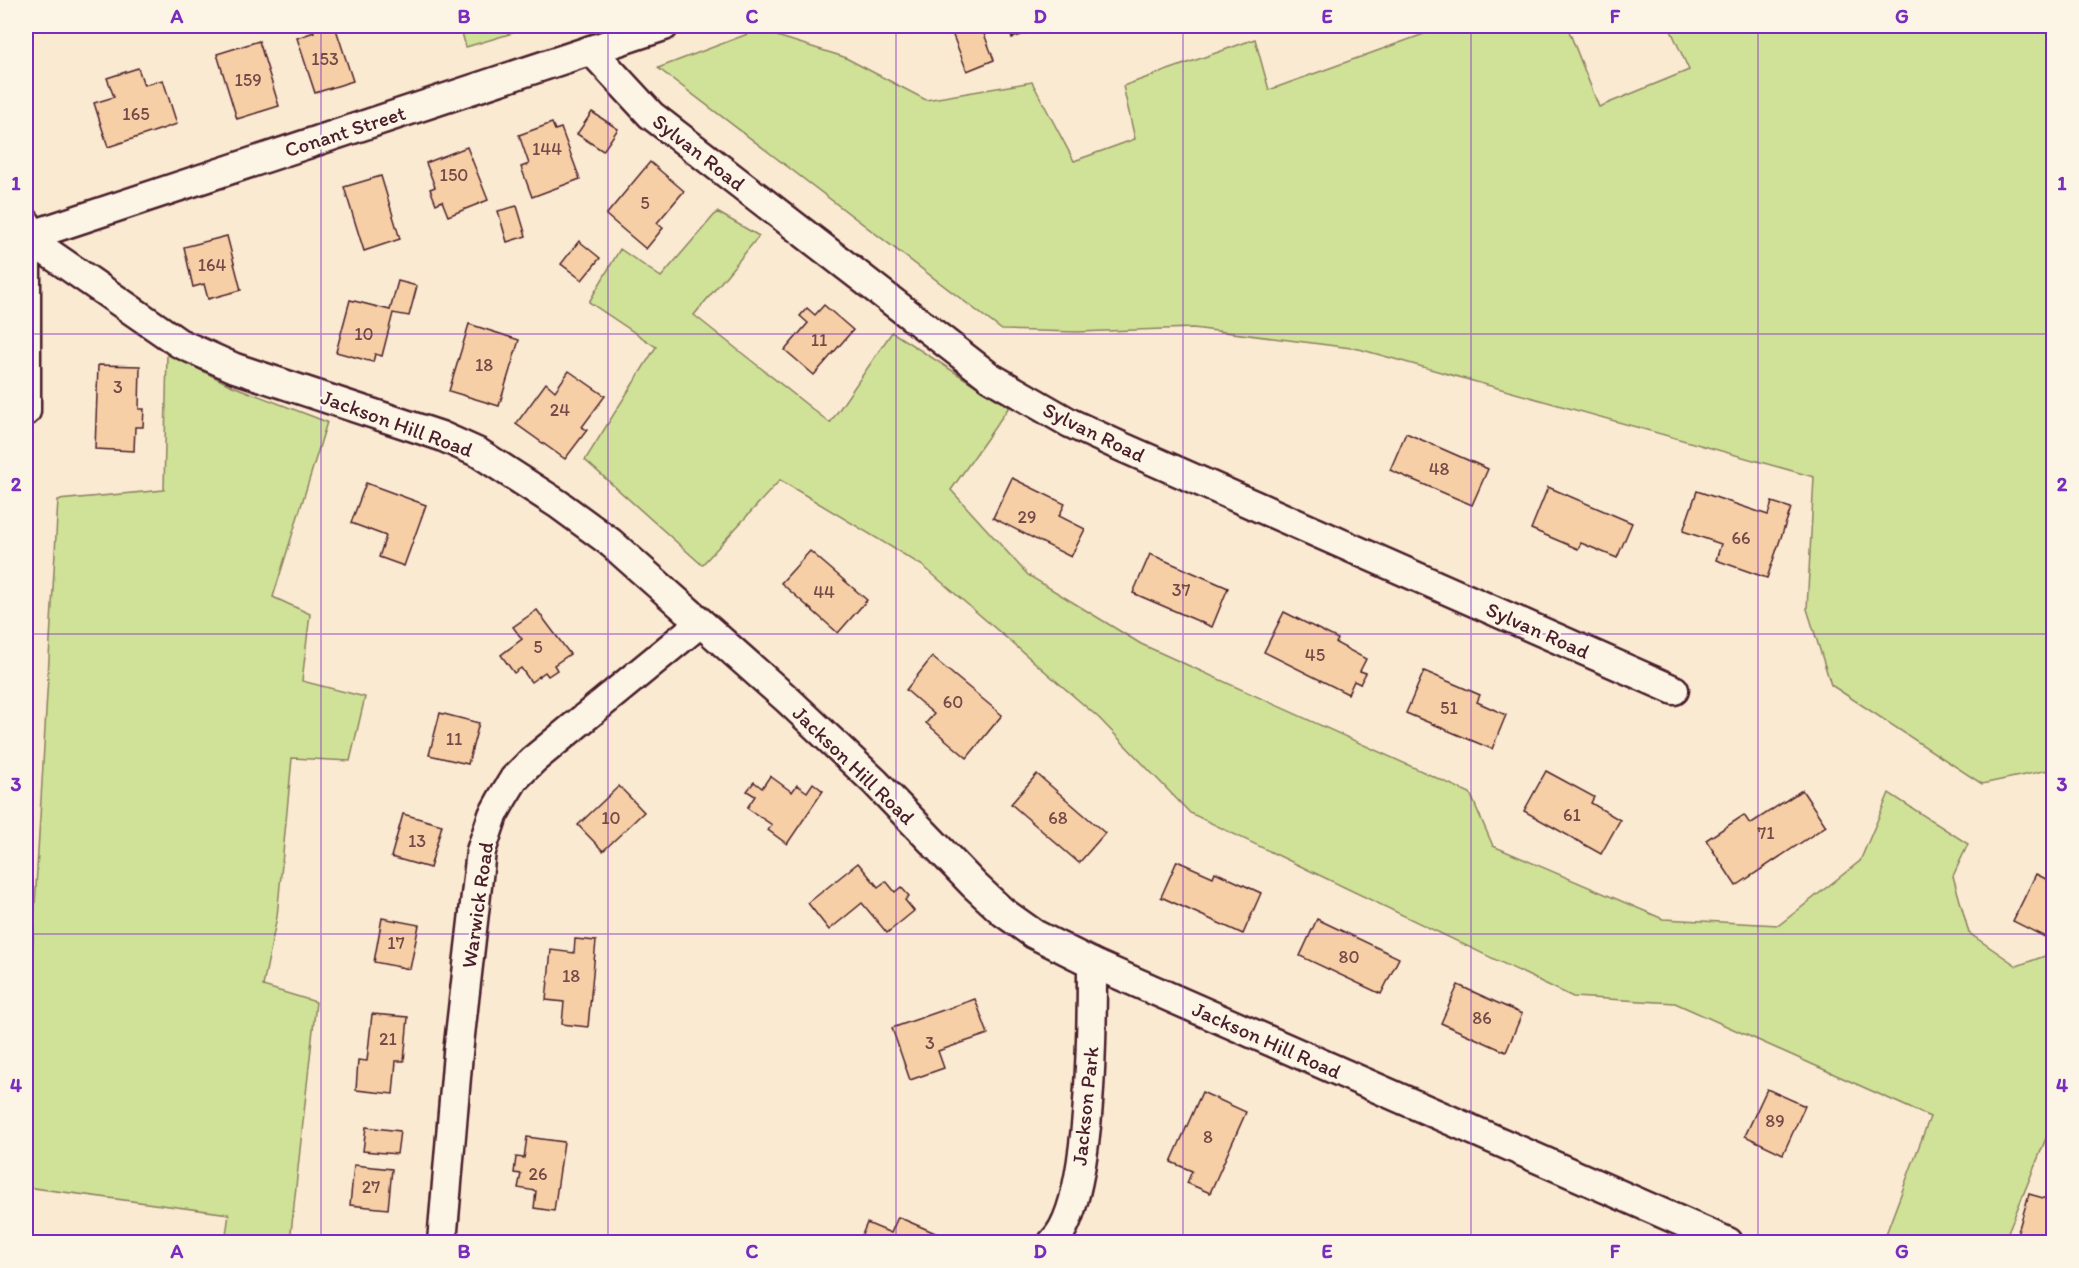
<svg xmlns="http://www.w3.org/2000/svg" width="2079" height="1268" font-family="Itim,sans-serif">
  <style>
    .green { fill: #cfe297; stroke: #8c8061; stroke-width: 1.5 }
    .building { fill: #f6cfa6; stroke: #4a1f2b; stroke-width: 1.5 }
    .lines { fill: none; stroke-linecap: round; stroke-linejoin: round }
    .minor-casing { stroke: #4a1f2b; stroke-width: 33 }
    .minor { stroke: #fcf5e5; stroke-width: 28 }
    .grid { fill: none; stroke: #7b2cbf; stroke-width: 1.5; stroke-opacity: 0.55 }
    .labels { text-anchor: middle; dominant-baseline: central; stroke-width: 5; stroke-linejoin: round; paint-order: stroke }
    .number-label { font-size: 18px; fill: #754b4a }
    .street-label { font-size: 21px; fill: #4a1f2b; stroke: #fcf5e5 }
    .neatline { fill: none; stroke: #7b2cbf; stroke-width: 2 }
    .grid-label { font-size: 20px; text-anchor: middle; font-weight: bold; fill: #7b2cbf }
  </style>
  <rect width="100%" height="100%" fill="#faead2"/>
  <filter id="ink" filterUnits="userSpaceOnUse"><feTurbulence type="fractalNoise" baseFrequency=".0167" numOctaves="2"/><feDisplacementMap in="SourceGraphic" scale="12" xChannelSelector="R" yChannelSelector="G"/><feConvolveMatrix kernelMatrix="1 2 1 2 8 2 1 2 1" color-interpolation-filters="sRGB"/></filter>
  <g filter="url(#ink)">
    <!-- green -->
    <g class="green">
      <path d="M460,26h76l-70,21z"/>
      <path d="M1446,26h121l32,81 90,-37 -20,-44h384v743l-71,15 -151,-99 -24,-76 7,-132 -455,-128 -166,-21 -116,4 -75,-2 -344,-262 100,-38 86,27 82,43 106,-18 42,79 61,-22 -12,-53 132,-47 14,51z"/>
      <path d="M717,212l42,24 -65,79 136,108 62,-91 117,75 -58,83 77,85 113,69 329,149 23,53 170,73 116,6 81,-64 29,-68 79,51 -15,32 16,57 48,33 36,-13v168l-49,121h-121l47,-125 -255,-114 -102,-6 -383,-184 -91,-95 -176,-152 -143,-86 -78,85 -117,-105 71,-113 -67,-45 31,-53 41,28z"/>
      <path d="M167,353l63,32 97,37 -54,175 37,17 -8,67 63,16 -15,64 -58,-3 -15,159 -14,69 53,16 -26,240h-65l4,-28 -203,-27v-124l32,-563 106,-10z"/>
    </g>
    <!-- building -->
    <g class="building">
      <path d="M312,26h23l18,55 -38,12 -18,-55 17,-6z"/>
      <path d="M971,26h10l13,34 -27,11 -15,-38z"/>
      <path d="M1008,26h41l-37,12z"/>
      <path d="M259,41l20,65 -42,13 -20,-65z"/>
      <path d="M138,68l6,17 19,-5 14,44 -69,23 -14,-44 20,-6 -7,-19z"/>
      <path d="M592,112l26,17 -15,22 -26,-17z"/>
      <path d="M552,123l3,7 6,-2 19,51 -48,18 -11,-30 8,-3 -10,-29z"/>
      <path d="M467,147l21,53 -40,16 -6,-15 -6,3 -6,-15 5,-2 -9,-24z"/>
      <path d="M650,162l34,29 -27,32 6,5 -17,21 -40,-34z"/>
      <path d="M381,176l19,63 -36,12 -20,-64z"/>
      <path d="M517,206l9,30 -19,6 -9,-31z"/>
      <path d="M227,236l14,54 -33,9 -4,-15 -11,3 -9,-40z"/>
      <path d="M579,241l21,17 -18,22 -21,-16z"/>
      <path d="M398,281l19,5 -8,30 -16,-3 -11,43 -7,-2 -2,8 -37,-10 14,-52 40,10z"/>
      <path d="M824,305l29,25 -39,45 -29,-25 23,-27 -8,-7 7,-8 8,7z"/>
      <path d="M469,324l50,16 -20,66 -50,-15z"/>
      <path d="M98,365l42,1 -1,43h5l-1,18h-8l-1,24 -39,-2z"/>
      <path d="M569,371l36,25 -23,31 5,3 -22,29 -49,-35 30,-41 9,8z"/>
      <path d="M1406,433l82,36 -16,36 -82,-35z"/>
      <path d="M1012,478l53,26 -6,12 26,13 -14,28 -78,-39z"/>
      <path d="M366,483l60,22 -22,61 -25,-9 7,-21 -35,-13z"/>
      <path d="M1548,487l84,36 -15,35 -36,-15 -3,6 -47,-20z"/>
      <path d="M1697,491l71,24 4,-13 19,6 -24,70 -51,-18 5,-16 -38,-13z"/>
      <path d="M810,551l57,49 -29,33 -57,-50z"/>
      <path d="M1150,554l78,34 -16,39 -79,-34z"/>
      <path d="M537,610l33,44 -16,11 3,5 -9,6 -3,-4 -14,10 -10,-14 -7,5 -13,-18 21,-16 -9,-12z"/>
      <path d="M1284,612l54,27 -2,4 30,16 -6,12 6,2 -6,11 -6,-3 -6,13 -84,-42z"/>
      <path d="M932,657l70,58 -35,43 -41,-35 8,-9 -28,-24z"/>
      <path d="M1424,671l56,24 -3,7 29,13 -14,34 -86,-36z"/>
      <path d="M440,713l39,10 -11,41 -39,-9z"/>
      <path d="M1546,771l48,26 -3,6 29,17 -19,34 -77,-43z"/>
      <path d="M1037,774l68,59 -26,30 -68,-59z"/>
      <path d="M770,776l22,16 5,-7 10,7 6,-9 10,8 -36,53 -19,-14 4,-5 -25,-17 8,-12 -8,-5 7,-9 8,6z"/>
      <path d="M619,786l25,26 -41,39 -25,-26z"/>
      <path d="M1802,790l24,36 -90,60 -30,-46 38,-25 6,9z"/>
      <path d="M403,814l39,11 -12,43 -39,-11z"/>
      <path d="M1177,861l36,16 2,-5 46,21 -18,41 -82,-37z"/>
      <path d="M858,863l20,24 8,-6 9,11 6,-5 8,9 -4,4 9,11 -27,22 -25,-30 -33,27 -21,-27z"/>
      <path d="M2036,874l18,9 -3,57 -38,-19z"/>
      <path d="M382,918l37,7 -9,44 -36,-7z"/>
      <path d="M1317,919l82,39 -18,36 -81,-38z"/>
      <path d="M575,939l21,2 -8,86 -26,-3 2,-22 -18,-2 5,-50 23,3z"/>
      <path d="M1458,985l64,29 -16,38 -65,-29z"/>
      <path d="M975,999l13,35 -50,17 6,17 -34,12 -18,-52z"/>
      <path d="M372,1014l36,3 -4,44h-8l-3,33 -37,-4 2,-30 9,1z"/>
      <path d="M1767,1089l38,17 -22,48 -38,-18z"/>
      <path d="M1202,1092l44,20 -36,81 -23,-10 5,-12 -21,-9z"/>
      <path d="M366,1127l34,4 -3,23 -34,-3z"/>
      <path d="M527,1137l37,5 -10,69 -20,-3 2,-17 -18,-3 3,-14 -7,-1 2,-16 8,1z"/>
      <path d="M354,1165l38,4 -4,40 -38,-4z"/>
      <path d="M2029,1194l25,7v41h-39z"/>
      <path d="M898,1217l49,21 -2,4h-86l8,-19 24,10z"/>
    </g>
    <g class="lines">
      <defs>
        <g id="minor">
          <path d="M591,50l60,65 339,262 80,46 52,24 552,243"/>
          <path d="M26,223v188"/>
          <path d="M26,237l153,106 56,25 206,68 38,17 79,51 52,38 178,158 87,82 99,103 29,27 31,22 58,29 636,279"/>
          <path d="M26,237l638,-211"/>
          <path d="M442,1242l16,-189 23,-202 12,-36 10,-18 11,-18 19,-19 167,-137"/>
          <path d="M1053,1242c40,-39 39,-221 39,-279"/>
        </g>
      </defs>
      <!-- minor casing -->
      <use href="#minor" class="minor-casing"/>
      <!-- minor -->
      <use href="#minor" class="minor"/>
    </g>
  </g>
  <!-- grid -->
  <path class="grid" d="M321,26v1216M608,26v1216M896,26v1216M1183,26v1216M1471,26v1216M1758,26v1216M26,334h2028M26,634h2028M26,934h2028"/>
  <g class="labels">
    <!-- number labels -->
    <g class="number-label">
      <text x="325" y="59">153</text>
      <text x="248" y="80">159</text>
      <text x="136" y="114">165</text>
      <text x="547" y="149">144</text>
      <text x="454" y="175">150</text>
      <text x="645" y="203">5</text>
      <text x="212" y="265">164</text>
      <text x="364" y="334">10</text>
      <text x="819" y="340">11</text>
      <text x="484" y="365">18</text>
      <text x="118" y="387">3</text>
      <text x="560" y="410">24</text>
      <text x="1439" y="469">48</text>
      <text x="1027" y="517">29</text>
      <text x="1741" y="538">66</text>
      <text x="1181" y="590">37</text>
      <text x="824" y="592">44</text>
      <text x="538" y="647">5</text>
      <text x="1315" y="655">45</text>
      <text x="953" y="702">60</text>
      <text x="1449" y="708">51</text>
      <text x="454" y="739">11</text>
      <text x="1572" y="815">61</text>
      <text x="611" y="818">10</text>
      <text x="1058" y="818">68</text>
      <text x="1766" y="833">71</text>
      <text x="417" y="841">13</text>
      <text x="396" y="943">17</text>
      <text x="1349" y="957">80</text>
      <text x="571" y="976">18</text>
      <text x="1482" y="1018">86</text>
      <text x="388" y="1039">21</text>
      <text x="930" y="1043">3</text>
      <text x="1775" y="1121">89</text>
      <text x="1208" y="1137">8</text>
      <text x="538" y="1174">26</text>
      <text x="371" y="1187">27</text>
    </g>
    <!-- street labels -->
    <g class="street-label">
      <text transform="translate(345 131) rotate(-18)">Conant Street</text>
      <text transform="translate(699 152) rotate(38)">Sylvan Road</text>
      <text transform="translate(397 423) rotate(20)">Jackson Hill Road</text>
      <text transform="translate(1094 432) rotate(26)">Sylvan Road</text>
      <text transform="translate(1538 630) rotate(24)">Sylvan Road</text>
      <text transform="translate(854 765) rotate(44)">Jackson Hill Road</text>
      <text transform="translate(477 905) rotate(-82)">Warwick Road</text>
      <text transform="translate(1267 1040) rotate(24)">Jackson Hill Road</text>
      <text transform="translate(1085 1106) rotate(-84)">Jackson Park</text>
    </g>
  </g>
  <!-- margin -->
  <rect width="2079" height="1268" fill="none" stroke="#fcf5e5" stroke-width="66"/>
  <rect x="33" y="33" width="2013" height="1202" class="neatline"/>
  <g class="grid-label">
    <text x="177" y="23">A</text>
    <text x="464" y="23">B</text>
    <text x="752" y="23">C</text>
    <text x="1040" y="23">D</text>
    <text x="1327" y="23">E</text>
    <text x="1615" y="23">F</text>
    <text x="1902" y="23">G</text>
    <text x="16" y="190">1</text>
    <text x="2062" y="190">1</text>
    <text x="16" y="491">2</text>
    <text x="2062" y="491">2</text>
    <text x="16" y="791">3</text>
    <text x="2062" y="791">3</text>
    <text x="16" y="1092">4</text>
    <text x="2062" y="1092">4</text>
    <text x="177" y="1258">A</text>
    <text x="464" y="1258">B</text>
    <text x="752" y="1258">C</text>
    <text x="1040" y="1258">D</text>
    <text x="1327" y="1258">E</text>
    <text x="1615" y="1258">F</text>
    <text x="1902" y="1258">G</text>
  </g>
</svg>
